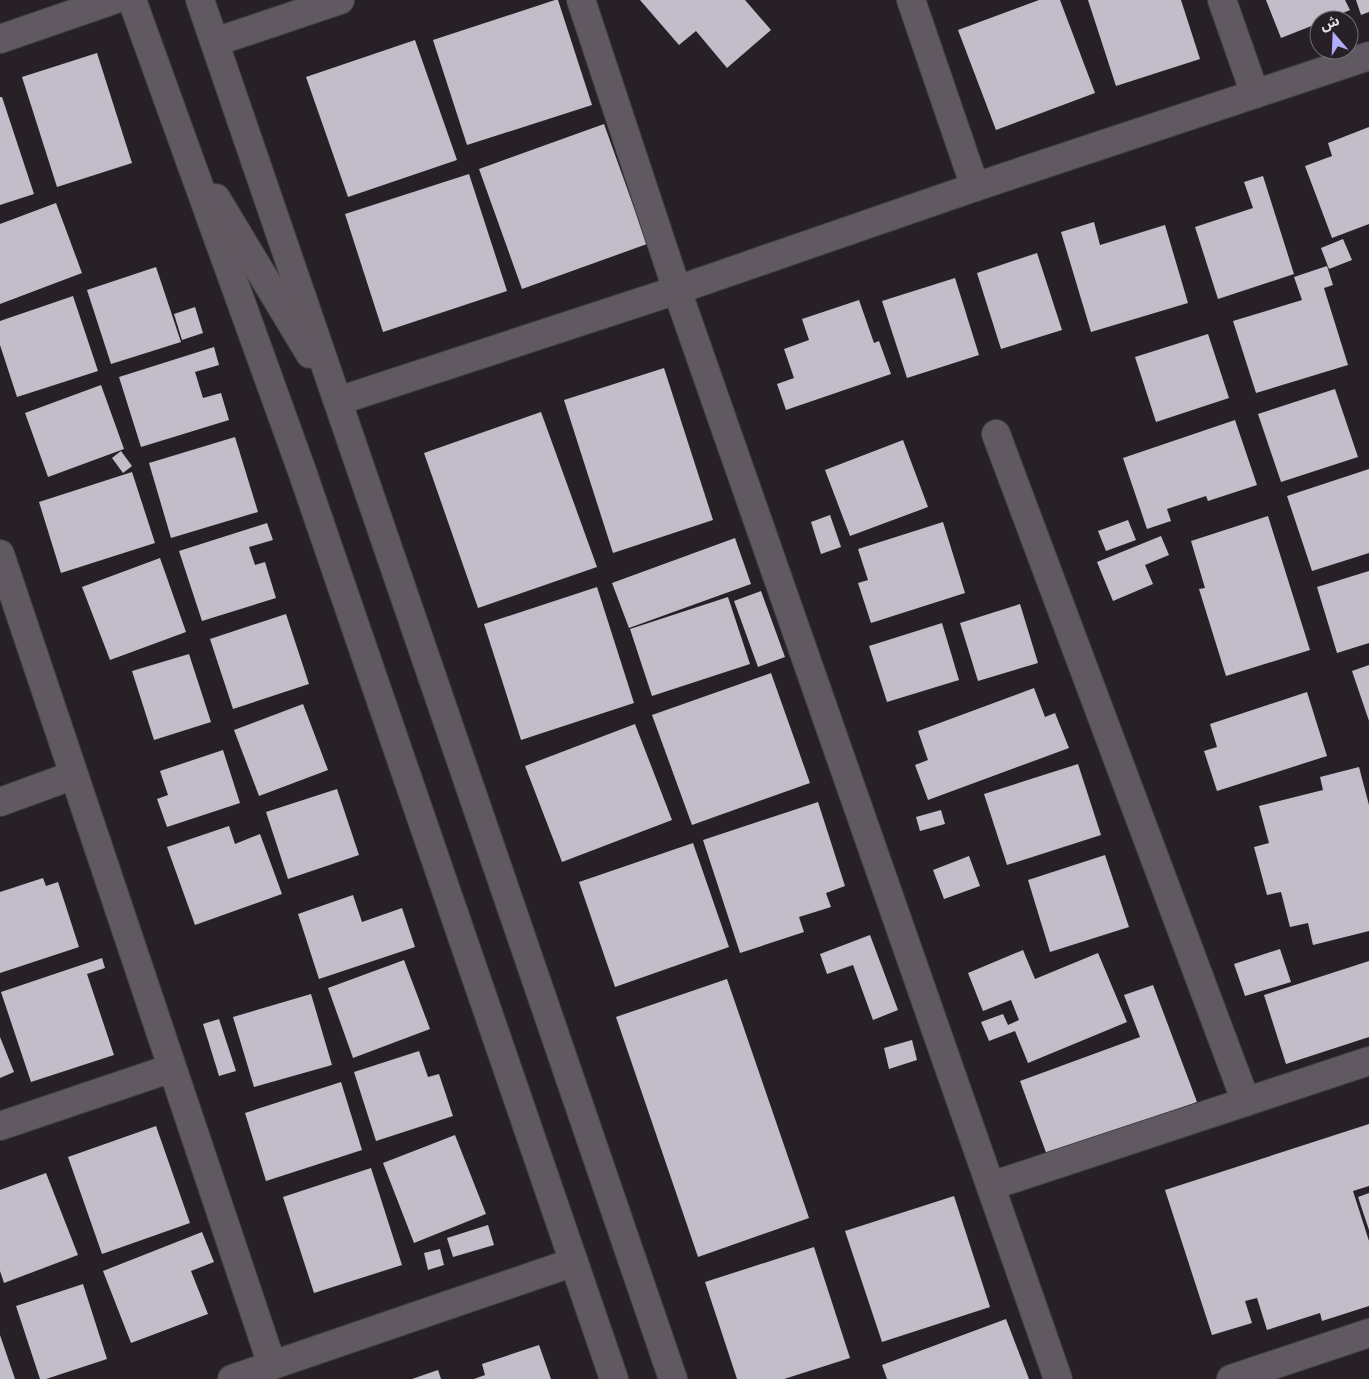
<svg xmlns="http://www.w3.org/2000/svg" width="1369" height="1379" font-family="'Playfair Display','Noto Sans Arabic',serif">
  <style>
    .building { fill: #c2bdc8 }
    .lines { fill: none; stroke-linecap: round; stroke-linejoin: round }
    .street-casing { stroke: #433e43; stroke-width: 30 }
    .secondary-casing { stroke: #433e43; stroke-width: 30 }
    .street { stroke: #615961; stroke-width: 28 }
    .secondary { stroke: #615961; stroke-width: 28 }
  </style>
  <rect width="100%" height="100%" fill="#272127"/>
  <!-- building -->
  <g class="building">
    <path d="M555,0h3l34,105 -125,40 -34,-105z"/>
    <path d="M640,0h105l26,30 -44,38 -31,-37 -17,14z"/>
    <path d="M1039,0h21l35,93 -99,37 -38,-100z"/>
    <path d="M1088,0h93l19,59 -84,27z"/>
    <path d="M1266,0h79l5,10 -24,10h-7v3l-38,15z"/>
    <path d="M1356,0h13v12l-8,3z"/>
    <path d="M415,40l42,120 -109,37 -42,-120z"/>
    <path d="M97,53l35,110 -75,24 -35,-110z"/>
    <path d="M0,97h2l32,97 -34,11z"/>
    <path d="M604,124l43,120 -125,45 -43,-120z"/>
    <path d="M1369,127v97l-37,14 -27,-72 27,-10 -4,-13z"/>
    <path d="M469,174l38,117 -124,41 -38,-118z"/>
    <path d="M1263,176l31,98 -76,25 -23,-72 58,-19 -9,-26z"/>
    <path d="M56,203l26,70 -82,31v-80z"/>
    <path d="M1094,222l6,23 65,-20 23,78 -97,29 -30,-100z"/>
    <path d="M1343,239l9,21 -23,9 -8,-21z"/>
    <path d="M1037,253l25,77 -61,19 -24,-76z"/>
    <path d="M1327,266l6,19 -9,3 24,77 -92,28 -23,-72 69,-21 -8,-23z"/>
    <path d="M156,267l25,75 -70,22 -24,-74z"/>
    <path d="M955,278l24,77 -72,23 -25,-77z"/>
    <path d="M73,296l25,75 -81,26 -17,-52v-24z"/>
    <path d="M859,300l15,43 5,-2 12,33 -105,36 -9,-26 17,-6 -10,-29 25,-9 -7,-21z"/>
    <path d="M195,307l8,26 -21,7 -8,-26z"/>
    <path d="M1208,334l21,64 -73,24 -21,-65z"/>
    <path d="M214,347l5,18 -24,7 8,26 18,-5 8,27 -88,27 -22,-70z"/>
    <path d="M664,368l49,152 -100,33 -49,-153z"/>
    <path d="M101,385l23,64 -76,28 -23,-64z"/>
    <path d="M1335,389l23,68 -77,25 -23,-68z"/>
    <path d="M541,412l56,155 -119,41 -54,-155z"/>
    <path d="M1235,420l22,65 -49,16 -2,-5 -39,13 4,12 -24,8 -24,-71z"/>
    <path d="M235,437l23,75 -87,26 -22,-75z"/>
    <path d="M903,440l25,67 -78,29 -25,-66z"/>
    <path d="M121,451l11,15 -9,7 -11,-15z"/>
    <path d="M1369,469v84l-57,18 -25,-75z"/>
    <path d="M132,472l23,71 -94,30 -22,-71z"/>
    <path d="M830,515l11,32 -20,7 -10,-32z"/>
    <path d="M1268,516l42,134 -84,26 -27,-87 6,-1 -14,-47z"/>
    <path d="M1128,520l8,20 -30,11 -8,-20z"/>
    <path d="M943,522l22,71 -94,30 -13,-40 10,-3 -10,-31z"/>
    <path d="M267,523l6,17 -24,7 6,18 10,-3 11,36 -74,23 -23,-70z"/>
    <path d="M1161,536l8,19 -24,10 8,19 -40,17 -16,-39z"/>
    <path d="M735,538l16,46 -122,44 -17,-45z"/>
    <path d="M160,558l26,74 -76,28 -28,-73z"/>
    <path d="M1369,571v72l-32,10 -20,-66z"/>
    <path d="M597,587l37,116 -113,37 -37,-116z"/>
    <path d="M761,591l24,66 -27,10 -24,-66z"/>
    <path d="M728,597l22,67 -98,32 -22,-67z"/>
    <path d="M1020,604l18,59 -60,18 -18,-58z"/>
    <path d="M286,614l23,70 -76,25 -23,-70z"/>
    <path d="M942,623l17,57 -72,22 -18,-56z"/>
    <path d="M189,654l22,68 -57,18 -22,-69z"/>
    <path d="M1369,665v56l-17,-50z"/>
    <path d="M771,673l39,110 -118,42 -40,-110z"/>
    <path d="M1034,688l11,29 10,-4 14,35 -141,52 -13,-35 13,-5 -10,-29z"/>
    <path d="M1307,692l20,64 -110,35 -13,-40 13,-4 -7,-23z"/>
    <path d="M303,704l25,66 -69,26 -25,-66z"/>
    <path d="M635,724l37,96 -110,42 -37,-96z"/>
    <path d="M223,750l17,53 -73,24 -10,-28 11,-4 -8,-24z"/>
    <path d="M1078,764l23,71 -94,30 -23,-71z"/>
    <path d="M1359,767l10,38v126l-56,14 -5,-22 -18,4 -9,-35 -14,3 -13,-48 15,-4 -10,-37 64,-16 -3,-13z"/>
    <path d="M337,789l22,66 -71,24 -22,-67z"/>
    <path d="M818,802l27,84 -19,7 5,14 -32,10 5,15 -64,21 -37,-113z"/>
    <path d="M941,810l4,14 -25,7 -4,-14z"/>
    <path d="M229,826l6,18 25,-10 22,60 -87,31 -28,-78z"/>
    <path d="M693,843l36,104 -114,40 -36,-105z"/>
    <path d="M1105,855l24,72 -79,25 -22,-72z"/>
    <path d="M969,856l11,30 -36,13 -11,-29z"/>
    <path d="M43,878l3,8 12,-4 21,65 -79,26v-81z"/>
    <path d="M353,895l9,27 40,-14 13,39 -96,32 -21,-65z"/>
    <path d="M870,935l28,75 -25,10 -20,-55 -26,9 -7,-20z"/>
    <path d="M1280,949l11,33 -46,14 -11,-32z"/>
    <path d="M1023,950l12,29 63,-26 29,69 -99,41 -13,-32 -26,10 -8,-19 22,-8 5,11 11,-5 -8,-20 -28,11 -15,-38z"/>
    <path d="M102,958l3,10 -18,6 27,81 -83,27 -30,-90z"/>
    <path d="M404,960l26,69 -77,29 -25,-70z"/>
    <path d="M1369,961v76l-83,27 -22,-69z"/>
    <path d="M727,979l82,239 -111,39 -82,-240z"/>
    <path d="M1153,985l44,117 -149,56 -28,-77 120,-44 -16,-42z"/>
    <path d="M311,994l21,71 -78,22 -21,-70z"/>
    <path d="M219,1019l17,52 -17,5 -16,-52z"/>
    <path d="M0,1037l14,35 -14,6z"/>
    <path d="M912,1040l5,20 -28,9 -5,-21z"/>
    <path d="M419,1051l9,26 11,-3 14,42 -77,25 -22,-69z"/>
    <path d="M341,1082l21,68 -96,31 -21,-68z"/>
    <path d="M1369,1124v62l-16,5 16,50v65l-47,15 -2,-8 -53,17 -10,-32 -12,3 7,22 -40,12 -47,-145z"/>
    <path d="M156,1126l34,97 -88,31 -34,-97z"/>
    <path d="M455,1135l31,79 -72,29 -31,-80z"/>
    <path d="M371,1168l31,97 -88,28 -31,-96z"/>
    <path d="M46,1173l32,82 -74,28 -4,-12v-81z"/>
    <path d="M1369,1193v37l-11,-33z"/>
    <path d="M954,1196l36,111 -108,35 -37,-111z"/>
    <path d="M488,1225l6,20 -41,12 -6,-19z"/>
    <path d="M202,1232l12,30 -23,9 17,43 -77,29 -28,-72z"/>
    <path d="M814,1247l36,111 -66,21h-47l-32,-97z"/>
    <path d="M440,1249l4,16 -16,5 -4,-17z"/>
    <path d="M83,1284l24,75 -61,20h-6l-24,-73z"/>
    <path d="M1006,1319l23,60h-142l-5,-14z"/>
    <path d="M0,1335l15,44h-15z"/>
    <path d="M539,1345l12,34h-77l11,-4 -3,-11z"/>
    <path d="M438,1370l3,9h-29z"/>
  </g>
  <g class="lines">
    <defs>
      <g id="street">
        <path d="M581,0l96,290 381,1089"/>
        <path d="M911,0l64,187"/>
        <path d="M1222,0l33,94"/>
        <path d="M0,39l113,-39"/>
        <path d="M215,42l125,-42"/>
        <path d="M338,401l339,-111 298,-103 394,-131"/>
        <path d="M996,434l250,668"/>
        <path d="M0,554l272,811"/>
        <path d="M0,802l74,-27"/>
        <path d="M0,1126l172,-58"/>
        <path d="M991,1186l378,-125"/>
        <path d="M232,1379l342,-117"/>
        <path d="M1231,1379l138,-46"/>
      </g>
      <g id="secondary">
        <path d="M132,0l170,471 312,908"/>
        <path d="M200,0l473,1379"/>
        <path d="M216,198l94,156"/>
      </g>
    </defs>
    <!-- street casing -->
    <use href="#street" class="street-casing"/>
    <!-- secondary casing -->
    <use href="#secondary" class="secondary-casing"/>
    <!-- street -->
    <use href="#street" class="street"/>
    <!-- secondary -->
    <use href="#secondary" class="secondary"/>
  </g>
  <!-- north arrow -->
  <g transform="translate(1334 35) rotate(341)"><circle r="24" fill="#272127" stroke="#736e73"/>
  <path d="M0-4L9 19L0 12L-9 19Z" fill="#b1adfa"/>
  <text y="-8" font-size="14" font-weight="bold" text-anchor="middle" fill="#e5e1e5">ش</text>
  </g>
</svg>
